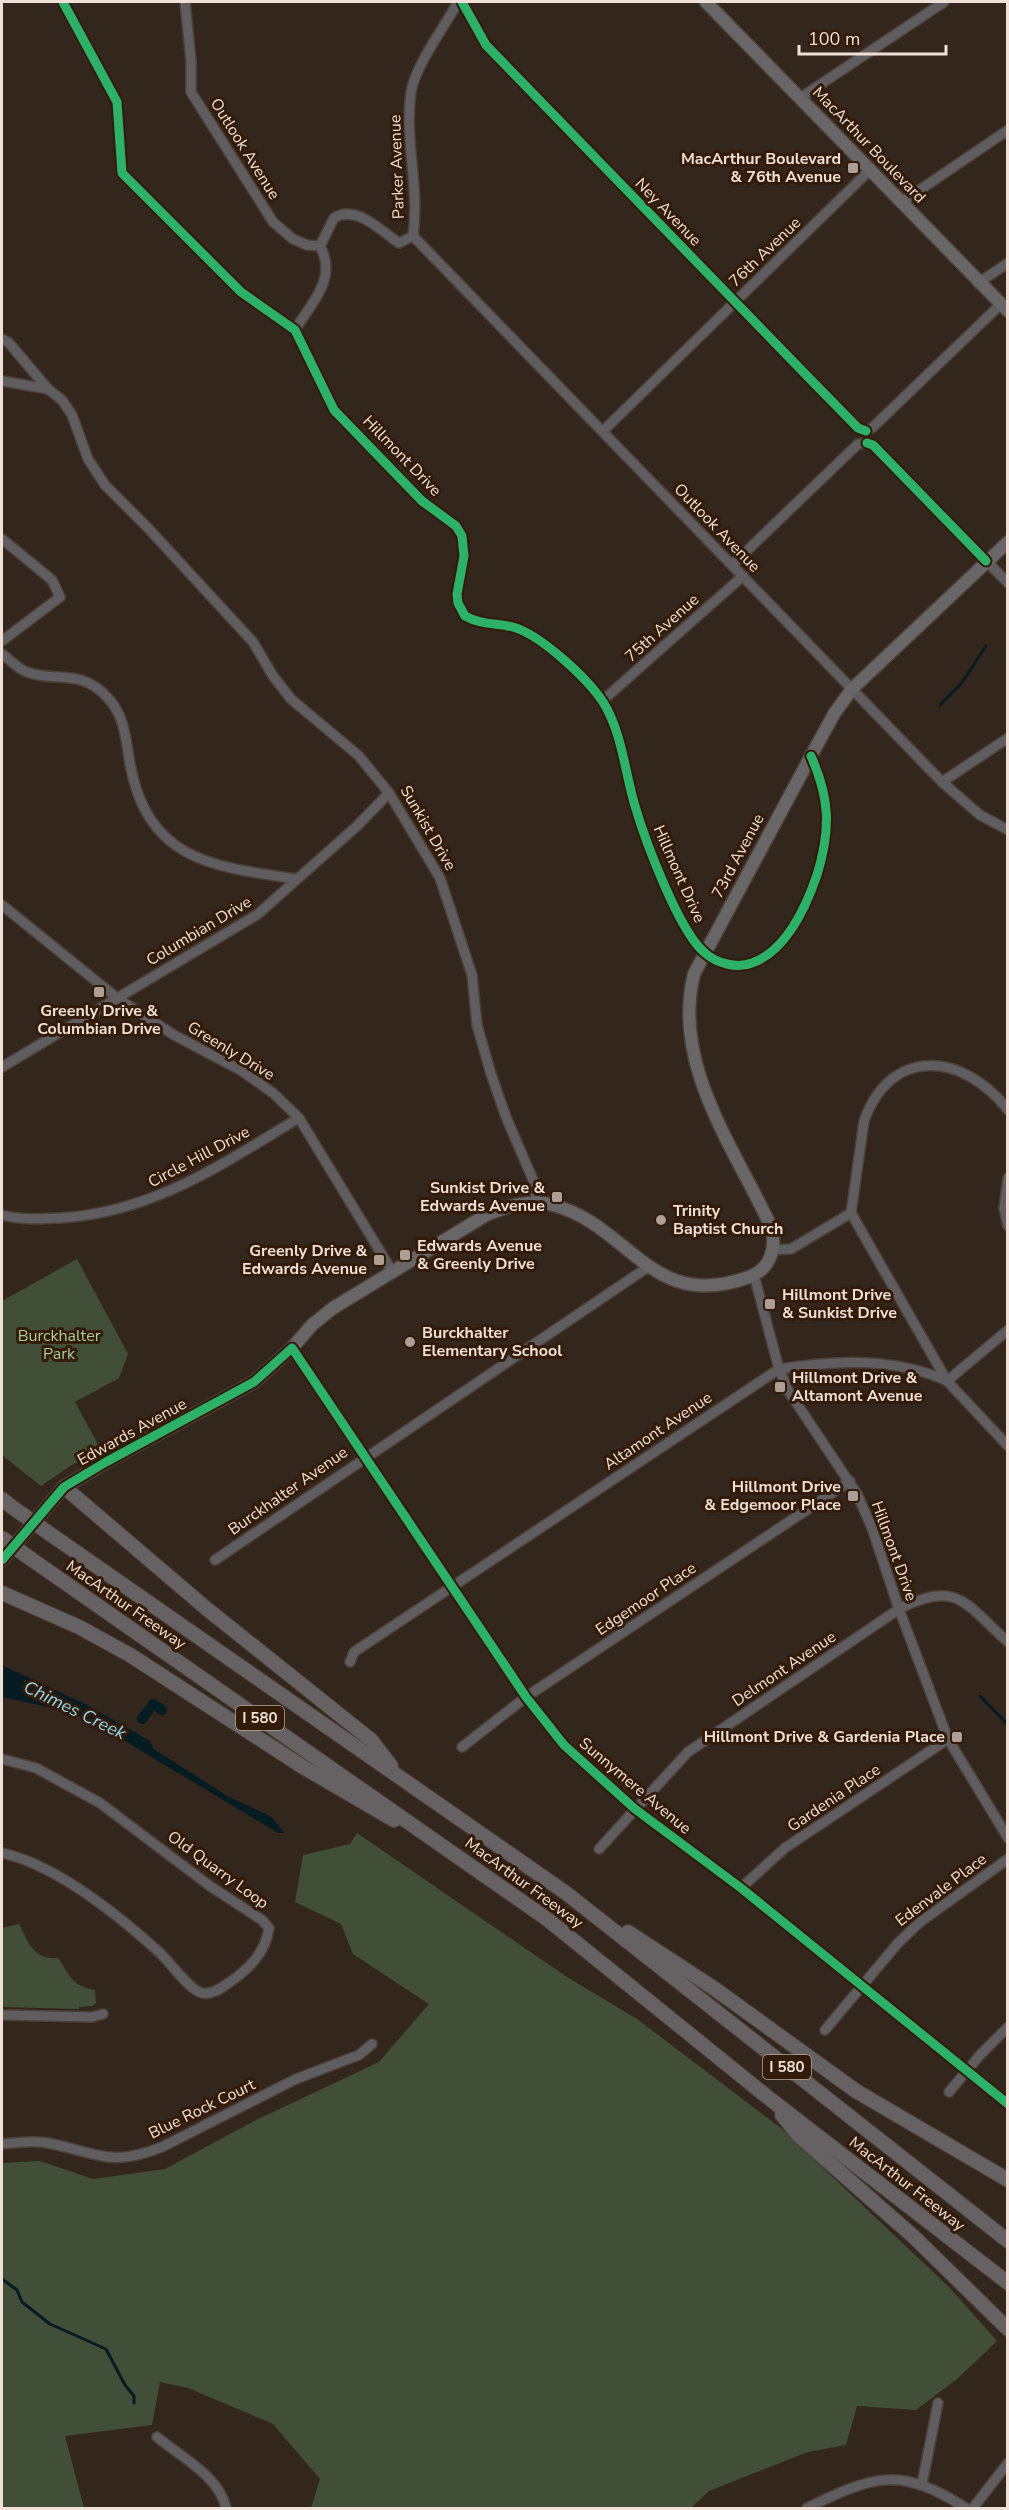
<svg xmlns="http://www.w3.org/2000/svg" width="1009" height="2510" font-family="'Nunito Sans',sans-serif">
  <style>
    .green { fill: #414f38 }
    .water { fill: #051c23 }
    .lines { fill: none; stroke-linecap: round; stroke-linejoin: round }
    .stream { stroke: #051c23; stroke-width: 3 }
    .canal { stroke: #051c23; stroke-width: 10 }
    .minor-casing { stroke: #4c4138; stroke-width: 12 }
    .major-casing { stroke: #4c4138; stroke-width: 15 }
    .highway-casing { stroke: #4c4138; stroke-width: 16 }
    .minor { stroke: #5f5d5f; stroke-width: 9 }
    .major { stroke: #696668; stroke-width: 12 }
    .highway { stroke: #666263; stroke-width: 14 }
    .highway-bridge-casing { stroke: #4c4138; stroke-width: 16; stroke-linecap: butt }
    .highway-bridge { stroke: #666263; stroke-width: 14 }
    .cycleway-casing { stroke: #331b09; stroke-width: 13 }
    .cycleway { stroke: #2db169; stroke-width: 9 }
    .poi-dot { fill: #ae9e94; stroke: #331b09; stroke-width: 2 }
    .labels { text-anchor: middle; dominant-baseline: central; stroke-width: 6; stroke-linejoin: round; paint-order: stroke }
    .shield { fill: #331b09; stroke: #b7a497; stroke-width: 1.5 }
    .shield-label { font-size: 15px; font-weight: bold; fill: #f0dfd4 }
    .street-label { font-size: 16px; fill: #f0dfd4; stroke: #331b09 }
    .poi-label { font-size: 16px; font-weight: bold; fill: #f0dfd4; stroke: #331b09; text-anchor: end }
    .park-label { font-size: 16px; fill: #a8cd9b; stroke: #331b09 }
    .water-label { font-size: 18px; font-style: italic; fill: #93d9f1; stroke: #331b09 }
  </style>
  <rect width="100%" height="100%" fill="#33261d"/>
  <!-- green -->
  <g class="green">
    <path d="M77,1259l51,95 -9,24 -44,24 26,48 -31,16 -29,20 -39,-31v-154z"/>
    <path d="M357,1833l210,144 70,42 145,110 167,158 48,54 -40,38 -41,31 -59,-4 -11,39 -38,7 -99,39 -18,17h-380l9,-29 -47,-55 -85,-36 -28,-6 -8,43 -87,11 19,72h-82v-345l38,-2 53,18 72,-10 89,-48 125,-59 50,-58 -76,-50 -12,-30 -46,-22 8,-47 47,-11z"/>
    <path d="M19,1924c10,20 14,35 39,34 13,18 13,28 37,32l1,13 -4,3 -13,1v2l-75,-2 -2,-3v-76z"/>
  </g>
  <!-- water -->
  <path class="water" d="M2,1665l87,41 61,35 4,8 73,47 45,21 12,16h-6l-188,-113 -23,-9 -65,-14z"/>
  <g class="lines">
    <!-- stream -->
    <g class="stream">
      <path d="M940,705l21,-21 25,-38"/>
      <path d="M980,1696l28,29"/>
      <path d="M2,2279l15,11 5,12 28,22 56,25 19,36 9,11v7"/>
    </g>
    <!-- canal -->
    <path class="canal" d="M142,1719l11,-15 9,6"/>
    <defs>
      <g id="minor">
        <path d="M63,2l54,100 5,71 119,119 54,38 39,80 88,91 34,25 6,10 2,20 -7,38 1,9 7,13c16,9 32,7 48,11 28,8 74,51 90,75 19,30 22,71 32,104 10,34 44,126 70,147 11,10 32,16 47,10 34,-12 54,-56 65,-88 14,-46 13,-76 -6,-119"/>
        <path d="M185,2l6,59v31l82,130 20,17 14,6 13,1"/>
        <path d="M462,2l24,43 372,383 8,3 6,-3 128,-123"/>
        <path d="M800,98l144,-96"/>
        <path d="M902,202l106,-72"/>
        <path d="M413,236l529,546 38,33 28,15"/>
        <path d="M978,283l30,-20"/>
        <path d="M295,330c16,-27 43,-51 25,-84l14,-28c22,-14 47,13 65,25l14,-7c7,-49 -9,-96 -2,-144 4,-26 34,-66 47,-90"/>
        <path d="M2,339l7,4 39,46"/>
        <path d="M2,381l46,8 14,11 10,15 16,44 17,26 43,43 105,114 20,34 18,23 68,57 30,37 51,85 32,97 5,50 14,49 15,43 28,65 2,21"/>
        <path d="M603,431l267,-261"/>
        <path d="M2,539l50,41 8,17 -58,44"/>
        <path d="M733,564l125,-120 9,-1 6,2 135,138"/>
        <path d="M2,654c7,5 16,15 25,18 31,11 53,-4 80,25 18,18 19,44 23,67 18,97 83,103 167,115"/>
        <path d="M602,701l141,-125"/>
        <path d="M942,782l66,-44"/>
        <path d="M2,905l115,93 57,37 68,36 31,22 26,25 93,153"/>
        <path d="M2,1067l256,-153 99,-88 32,-33"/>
        <path d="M1008,1178l-4,30 4,18"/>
        <path d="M851,1213l96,168 61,65"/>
        <path d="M2,1215c19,5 39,4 59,3 93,-6 161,-54 238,-100"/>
        <path d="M773,1250l18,-1 60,-36 13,-92c27,-76 100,-68 144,-11"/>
        <path d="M754,1275l25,94 10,23 68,102 15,34 27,81 49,130 60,99"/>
        <path d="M292,1348l234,349 38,48 71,64 106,79 267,216"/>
        <path d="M215,1560l433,-293"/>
        <path d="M350,1662l4,-10 425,-283c56,-9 115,-12 168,12l61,-51"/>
        <path d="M462,1747l64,-50 324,-216"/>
        <path d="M2,1759l34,9 64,35 110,83 52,34 7,8c-4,26 -21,42 -42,56 -7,5 -16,11 -25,9 -14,-4 -31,-30 -43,-41 -41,-37 -102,-87 -157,-99"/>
        <path d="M599,1849l89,-97 211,-143c59,-30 66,-5 109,33"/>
        <path d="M741,1888l44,-40 163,-109"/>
        <path d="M2,2015l90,2 11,-3"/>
        <path d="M825,2030l73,-87 22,-21 88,-63"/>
        <path d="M949,2092l31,-37 28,-28"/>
        <path d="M2,2144c15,-1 31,-4 46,-1 51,10 61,25 114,4l134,-68 63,-24 13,-11"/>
        <path d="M157,2437c24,20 62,39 69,71"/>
        <path d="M922,2484l16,-81"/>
        <path d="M807,2508c68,-33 93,-42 159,0"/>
        <path d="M973,2508l35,-45"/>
      </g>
      <g id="major">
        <path d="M706,2l302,309"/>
        <path d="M2,1560l62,-73 42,-25 148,-80 38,-34 20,-23 21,-17 153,-93c22,-9 44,-16 67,-10 78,21 98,108 196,72 21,-8 27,-27 23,-48 -36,-79 -101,-164 -78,-255l117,-218 23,-42 18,-25 156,-147"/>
      </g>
      <g id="highway">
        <path d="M64,1487l143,122 164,131 20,26"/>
        <path d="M2,1499l10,8"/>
        <path d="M53,1536l513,357 442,348"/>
        <path d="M31,1559l516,360 223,180 238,184"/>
        <path d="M2,1593l77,34 51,28 173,112 91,53"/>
        <path d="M628,1932l87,57 141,102 152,89"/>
        <path d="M782,2115l16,20 116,102 94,92"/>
      </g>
    </defs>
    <!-- minor casing -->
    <use href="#minor" class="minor-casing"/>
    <!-- major casing -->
    <use href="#major" class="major-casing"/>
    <!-- highway casing -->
    <use href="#highway" class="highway-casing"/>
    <!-- minor -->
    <use href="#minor" class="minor"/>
    <!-- major -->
    <use href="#major" class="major"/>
    <!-- highway -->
    <use href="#highway" class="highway"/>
    <defs>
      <g id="highway-bridge">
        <path d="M12,1507l41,29"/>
        <path d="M2,1538l29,21"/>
      </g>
    </defs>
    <!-- highway-bridge casing -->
    <use href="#highway-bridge" class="highway-bridge-casing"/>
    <!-- highway-bridge -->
    <use href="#highway-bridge" class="highway-bridge"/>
    <defs>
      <g id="cycleway">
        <path d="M63,2l54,100 5,71 119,119 54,38 39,80 88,91 34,25 6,10 2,20 -7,38 1,9 7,13c16,9 32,7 48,11 28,8 74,51 90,75 19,30 22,71 32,104 10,34 44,126 70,147 11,10 32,16 47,10 34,-12 54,-56 65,-88 14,-46 13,-76 -6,-119"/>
        <path d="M462,2l24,43 327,337 45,46 8,3"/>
        <path d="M867,443l6,2 113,116"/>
        <path d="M2,1560l62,-73 42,-25 148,-80 38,-34 234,349 38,48 71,64 106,79 267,216"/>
      </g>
    </defs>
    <!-- cycleway casing -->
    <use href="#cycleway" class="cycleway-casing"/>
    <!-- cycleway -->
    <use href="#cycleway" class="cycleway"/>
  </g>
  <!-- markers -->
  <g class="poi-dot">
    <rect x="847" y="162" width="12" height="12" rx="3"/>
    <rect x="93" y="986" width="12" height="12" rx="3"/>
    <rect x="551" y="1191" width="12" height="12" rx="3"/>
    <circle cx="661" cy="1220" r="6"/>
    <rect x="399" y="1249" width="12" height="12" rx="3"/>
    <rect x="373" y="1254" width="12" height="12" rx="3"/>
    <rect x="764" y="1298" width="12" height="12" rx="3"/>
    <circle cx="410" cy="1342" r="6"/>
    <rect x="774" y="1381" width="12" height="12" rx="3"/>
    <rect x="847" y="1490" width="12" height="12" rx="3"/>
    <rect x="951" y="1731" width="12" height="12" rx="3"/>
  </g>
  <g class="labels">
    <!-- shield labels -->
    <g class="shield">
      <rect x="236" y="1706" width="48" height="24" rx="4.5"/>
      <rect x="763" y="2055" width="48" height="24" rx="4.5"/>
    </g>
    <g class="shield-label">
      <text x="260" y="1718">I 580</text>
      <text x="787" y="2067">I 580</text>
    </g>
    <!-- street labels -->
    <g class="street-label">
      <text transform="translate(869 145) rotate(46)">MacArthur Boulevard</text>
      <text transform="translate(245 149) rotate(58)">Outlook Avenue</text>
      <text transform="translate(397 167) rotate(-92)">Parker Avenue</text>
      <text transform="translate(668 212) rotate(46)">Ney Avenue</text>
      <text transform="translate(765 252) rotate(-44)">76th Avenue</text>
      <text transform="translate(402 456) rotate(46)">Hillmont Drive</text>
      <text transform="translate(717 528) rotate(46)">Outlook Avenue</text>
      <text transform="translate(662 628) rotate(-42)">75th Avenue</text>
      <text transform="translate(428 828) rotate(60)">Sunkist Drive</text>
      <text transform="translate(738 856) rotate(-62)">73rd Avenue</text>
      <text transform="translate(679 874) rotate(66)">Hillmont Drive</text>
      <text transform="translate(199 931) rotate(-31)">Columbian Drive</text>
      <text transform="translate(231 1051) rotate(31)">Greenly Drive</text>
      <text transform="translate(199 1157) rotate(-28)">Circle Hill Drive</text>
      <text transform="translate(658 1431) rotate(-34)">Altamont Avenue</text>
      <text transform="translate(132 1432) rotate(-29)">Edwards Avenue</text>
      <text transform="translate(288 1491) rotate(-35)">Burckhalter Avenue</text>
      <text transform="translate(894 1551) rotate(70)">Hillmont Drive</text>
      <text transform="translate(646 1599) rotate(-34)">Edgemoor Place</text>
      <text transform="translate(126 1605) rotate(35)">MacArthur Freeway</text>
      <text transform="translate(784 1669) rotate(-34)">Delmont Avenue</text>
      <text transform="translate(635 1786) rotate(40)">Sunnymere Avenue</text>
      <text transform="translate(834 1798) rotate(-34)">Gardenia Place</text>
      <text transform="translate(218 1870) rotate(36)">Old Quarry Loop</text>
      <text transform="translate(524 1883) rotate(36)">MacArthur Freeway</text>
      <text transform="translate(941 1890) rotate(-37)">Edenvale Place</text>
      <text transform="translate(202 2109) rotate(-26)">Blue Rock Court</text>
      <text transform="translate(907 2184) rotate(38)">MacArthur Freeway</text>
    </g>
    <!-- poi labels -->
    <g class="poi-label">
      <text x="841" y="159">MacArthur Boulevard<tspan x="841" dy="18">&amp; 76th Avenue</tspan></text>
      <text x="99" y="1011" text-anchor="middle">Greenly Drive &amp;<tspan x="99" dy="18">Columbian Drive</tspan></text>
      <text x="545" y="1188">Sunkist Drive &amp;<tspan x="545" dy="18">Edwards Avenue</tspan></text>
      <text x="673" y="1211" text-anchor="start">Trinity<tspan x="673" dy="18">Baptist Church</tspan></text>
      <text x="417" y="1246" text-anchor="start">Edwards Avenue<tspan x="417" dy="18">&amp; Greenly Drive</tspan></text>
      <text x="367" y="1251">Greenly Drive &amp;<tspan x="367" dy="18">Edwards Avenue</tspan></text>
      <text x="782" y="1295" text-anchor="start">Hillmont Drive<tspan x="782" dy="18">&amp; Sunkist Drive</tspan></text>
      <text x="422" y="1333" text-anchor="start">Burckhalter<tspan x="422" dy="18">Elementary School</tspan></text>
      <text x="792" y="1378" text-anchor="start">Hillmont Drive &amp;<tspan x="792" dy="18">Altamont Avenue</tspan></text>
      <text x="841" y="1487">Hillmont Drive<tspan x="841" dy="18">&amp; Edgemoor Place</tspan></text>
      <text x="945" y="1737">Hillmont Drive &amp; Gardenia Place</text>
    </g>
    <!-- park labels -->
    <g class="park-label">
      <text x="59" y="1336">Burckhalter<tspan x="59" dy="18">Park</tspan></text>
    </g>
    <!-- water labels -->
    <g class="water-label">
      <text transform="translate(75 1710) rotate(26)">Chimes Creek</text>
    </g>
  </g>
  <!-- border -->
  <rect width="1009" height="2510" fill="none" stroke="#f0dfd4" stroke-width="6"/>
  <!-- scale -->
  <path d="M799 45v9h147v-9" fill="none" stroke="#f0dfd4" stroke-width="3"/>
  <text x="808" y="45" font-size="18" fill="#f0dfd4" stroke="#331b09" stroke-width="4.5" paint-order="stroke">100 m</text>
</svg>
